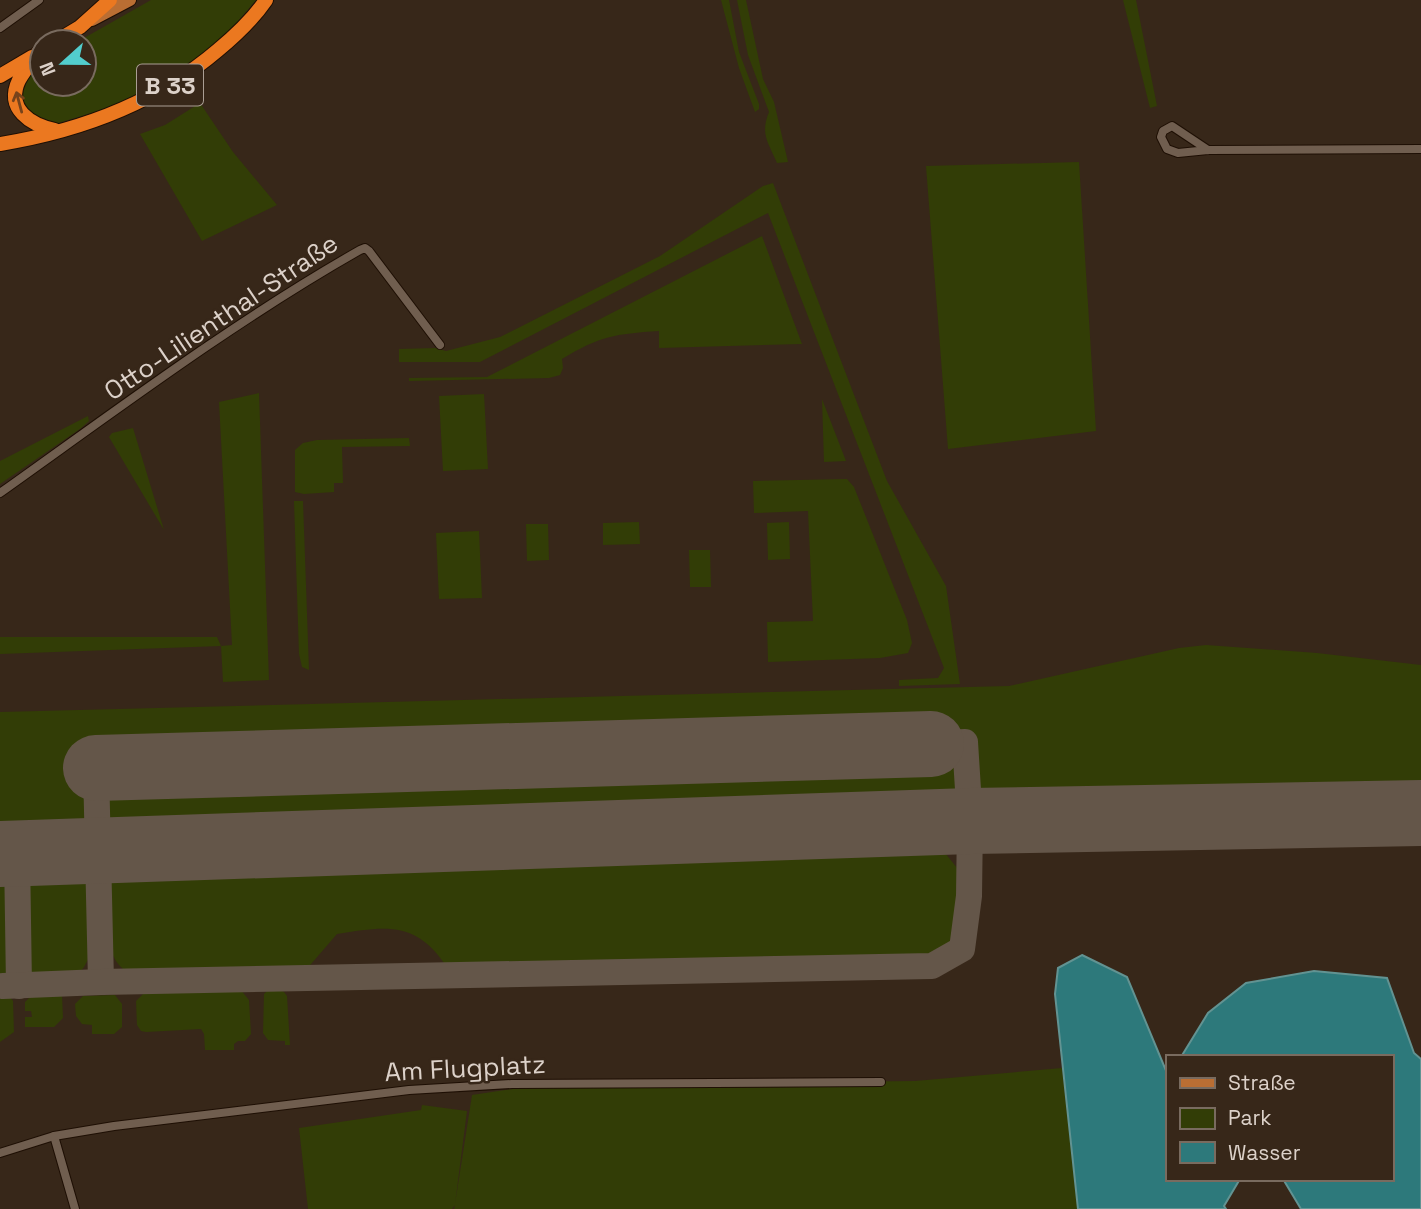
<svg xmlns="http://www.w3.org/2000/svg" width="1421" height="1209" font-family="'Space Grotesk',sans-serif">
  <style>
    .green { fill: #323d06 }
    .water { fill: #2d797b; stroke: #629392; stroke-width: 2 }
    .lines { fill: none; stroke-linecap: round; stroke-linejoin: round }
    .taxiway { stroke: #645649; stroke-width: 26 }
    .runway { stroke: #645649; stroke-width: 66 }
    .street-casing { stroke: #1e0f04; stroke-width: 10 }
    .primary-casing { stroke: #1e0f04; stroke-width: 14 }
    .highway-casing { stroke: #1e0f04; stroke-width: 16 }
    .street { stroke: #705e4f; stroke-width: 8 }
    .primary { stroke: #ba6e33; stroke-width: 12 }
    .highway { stroke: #eb7820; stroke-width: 14 }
    .oneway { stroke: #76431b }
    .labels { text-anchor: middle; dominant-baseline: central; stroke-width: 5; stroke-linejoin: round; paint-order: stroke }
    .shield { fill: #372719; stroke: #aa9e94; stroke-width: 2 }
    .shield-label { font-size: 24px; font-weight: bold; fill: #dcd1c9 }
    .street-label { font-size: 26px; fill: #dcd1c9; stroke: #372719 }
  </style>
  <rect width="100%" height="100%" fill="#372719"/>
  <!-- green -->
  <g class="green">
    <path d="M151,0h105l-33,39 -42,31 -53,32 -73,22 -27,-8 -9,-26 9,-15 14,-9v18h42v-42h-7z"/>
    <path d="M721,0h8l10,52 20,52v5l-4,3 -16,-44z"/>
    <path d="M737,0h9l17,79 11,23 14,60 -11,1c-9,-21 -17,-29 -8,-51l-21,-57z"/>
    <path d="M1123,0h13l21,106 -7,2z"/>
    <path d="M200,103l33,49 44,53 -75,36 -62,-107 25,-9z"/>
    <path d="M1079,162l17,269 -148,18 -22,-283z"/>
    <path d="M773,183l114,298 59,105 14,98 -61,2v-6l39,-2 6,-10 -176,-455 -288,149h-81v-13l37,-1 10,3 54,-14 20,-10 140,-71 103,-70z"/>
    <path d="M762,236l40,108 -143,4v-17c-44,3 -59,5 -97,28l1,9 -3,7 -11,3 -140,3v-3l78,-1z"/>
    <path d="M259,393l10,287 -46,2 -2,-36 -221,8v-17h217l4,9 11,-1 -13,-243z"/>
    <path d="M484,394l4,75 -45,2 -4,-75z"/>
    <path d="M822,399l24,62 -22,1z"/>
    <path d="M88,416l1,5 -9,8 -80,55v-23z"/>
    <path d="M133,428l31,102 -55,-93 3,-4z"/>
    <path d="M409,438l1,8 -68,1 1,36h-9v9l-30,2 -9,-2v-42l8,-7 14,-3z"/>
    <path d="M847,479l7,8 53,133 5,23 -4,10 -28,5 -112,4 -1,-40 46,-1 -5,-110 -54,2 -1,-32z"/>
    <path d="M294,501h9l6,169 -7,-3 -3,-13z"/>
    <path d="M639,522l1,22 -37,1v-22z"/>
    <path d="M789,522l1,37 -22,1 -1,-37z"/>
    <path d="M526,524h22l1,36 -22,1z"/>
    <path d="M479,531l3,67 -43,1 -3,-66z"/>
    <path d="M689,550h21l1,37h-21z"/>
    <path d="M1206,645l111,8 104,12v132l-230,5 -1191,37v-127l1009,-26 170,-38z"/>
    <path d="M936,842l22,27 -4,70 -25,19 -479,14c-31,-50 -59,-47 -113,-38l-32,37 -13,2 -156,5c-5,-4 -13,-8 -17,-13 -14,-16 -18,-61 -10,-80 4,-9 11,-13 19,-19z"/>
    <path d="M85,865l6,5c6,29 10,86 -15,106 -13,10 -39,7 -55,7l-1,-115z"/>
    <path d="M0,868h14l2,115 -16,1z"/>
    <path d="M240,989l9,11 2,34 -6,7h-7l-4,3v6h-29l-1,-16 -3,-5 -55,3 -5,-1 -4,-6 -1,-24 9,-9z"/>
    <path d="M280,990l4,2 3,4 3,49h-5v-4l-17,-1 -5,-7 1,-39 3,-3z"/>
    <path d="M62,995l1,23 -9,9h-29v-10h7l-1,-6h-6v-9l6,-6z"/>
    <path d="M115,995l7,9v23l-8,7h-22v-9l-10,-1 -6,-8 -1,-12 8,-8z"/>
    <path d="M0,997h10l3,4 1,31 -14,10z"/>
    <path d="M1062,1068l16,141h-624l1,-4 -3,4h-144l-9,-81 122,-18 1,-5 45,6 -12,93 17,-109 67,-10 376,-4z"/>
  </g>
  <!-- water -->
  <g class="water">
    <path d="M1082,955l45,22 40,96v106h73l-16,27 2,3h-148l-23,-215 3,-26z"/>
    <path d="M1314,971l73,7 27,75 7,6v150h-120l-18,-30h108v-122h-210l27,-44 38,-30z"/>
  </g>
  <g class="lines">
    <!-- taxiway -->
    <g class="taxiway">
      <path d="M96,768l5,214"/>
      <path d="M17,854l2,132"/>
      <path d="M3,986l98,-4 831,-16 30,-17 7,-53 1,-75 -5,-79 -34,2"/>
    </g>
    <!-- runway -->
    <g class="runway">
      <path d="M96,768l835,-24"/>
      <path d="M0,854l970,-33 451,-8"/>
    </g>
    <defs>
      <g id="street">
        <path d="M0,28l39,-28"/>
        <path d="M1208,150l-36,-24 -9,5 -2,6 6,12 11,4 30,-3 213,-1"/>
        <path d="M0,493c118,-84 235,-172 360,-243l5,-2 4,3 71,94"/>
        <path d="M54,1136l21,73"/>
        <path d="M0,1153l54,-17 60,-10 295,-36 103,-6 369,-2"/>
      </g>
      <path id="primary" d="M92,20l38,-20"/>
      <g id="highway">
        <path d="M55,42l25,-15 30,-27"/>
        <path d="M38,53c-6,8 -14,18 -19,27 -14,29 12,45 36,50"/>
        <path d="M0,76l32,-19"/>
        <path d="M0,144c80,-13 156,-41 218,-94 18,-15 35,-31 48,-50"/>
      </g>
    </defs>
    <!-- street casing -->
    <use href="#street" class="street-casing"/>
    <!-- primary casing -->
    <use href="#primary" class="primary-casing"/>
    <!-- highway casing -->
    <use href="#highway" class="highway-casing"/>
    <!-- street -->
    <use href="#street" class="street"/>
    <!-- primary -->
    <use href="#primary" class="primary"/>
    <!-- highway -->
    <use href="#highway" class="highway"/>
  </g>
  <!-- one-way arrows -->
  <defs><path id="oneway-shaft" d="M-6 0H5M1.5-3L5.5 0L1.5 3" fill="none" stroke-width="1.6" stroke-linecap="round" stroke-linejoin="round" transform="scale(1.75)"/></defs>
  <use class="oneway" href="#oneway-shaft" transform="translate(19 102) rotate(-105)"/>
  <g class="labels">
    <!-- shield labels -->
    <rect class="shield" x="137" y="64.5" width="66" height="41" rx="5"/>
    <g class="shield-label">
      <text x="170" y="85">B 33</text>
    </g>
    <!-- street labels -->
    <g class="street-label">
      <text transform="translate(221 317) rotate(-34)">Otto-Lilienthal-Straße</text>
      <text transform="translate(465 1068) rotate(-3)">Am Flugplatz</text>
    </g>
  </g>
  <!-- legend -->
  <rect x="1166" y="1055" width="228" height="126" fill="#372719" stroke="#796b5f" stroke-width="2"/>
  <rect x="1180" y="1078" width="35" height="10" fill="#ba6e33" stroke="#796b5f" stroke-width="2"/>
  <text x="1228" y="1090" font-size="21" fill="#dcd1c9">Straße</text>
  <rect x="1180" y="1108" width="35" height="21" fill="#323d06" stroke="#796b5f" stroke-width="2"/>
  <text x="1228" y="1125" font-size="21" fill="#dcd1c9">Park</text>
  <rect x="1180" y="1142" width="35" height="21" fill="#2d797b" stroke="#796b5f" stroke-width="2"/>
  <text x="1228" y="1160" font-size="21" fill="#dcd1c9">Wasser</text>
  <!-- north arrow -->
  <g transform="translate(63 63) rotate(249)"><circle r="33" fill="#372719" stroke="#796b5f" stroke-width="2"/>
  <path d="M0-5L12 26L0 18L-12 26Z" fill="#52cdcd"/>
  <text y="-10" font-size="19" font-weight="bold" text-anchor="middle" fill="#dcd1c9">N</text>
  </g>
</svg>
